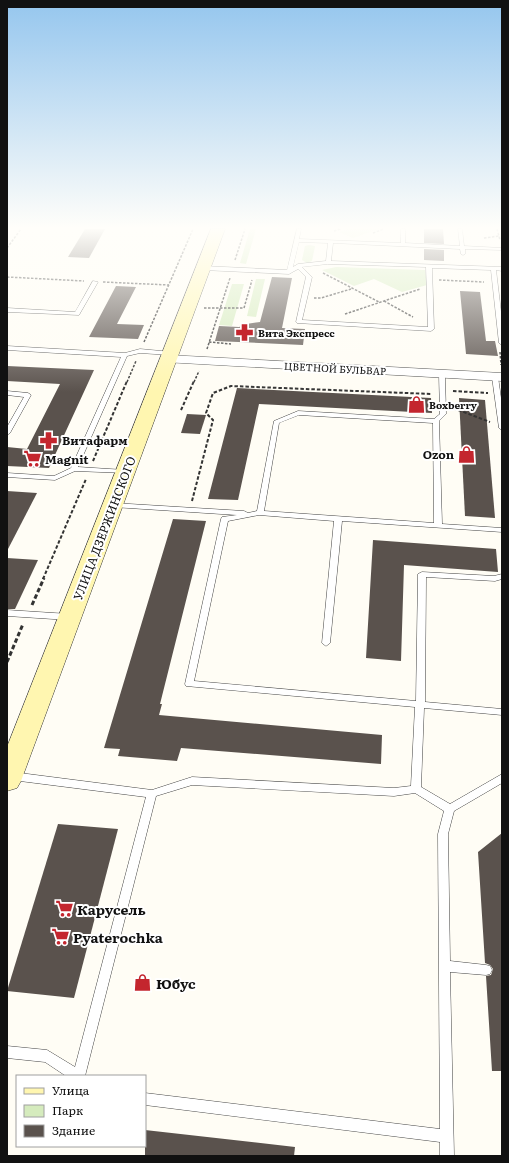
<svg xmlns="http://www.w3.org/2000/svg" width="509" height="1163" font-family="Literata,serif">
  <style>
    .green { fill: #d5ebbd }
    .pitch { fill: #e6f2cf }
    .building { fill: #5a524d }
    .lines { fill: none; stroke-linecap: round; stroke-linejoin: round }
    .lane-casing { stroke: #444; stroke-width: 1 }
    .street-casing { stroke: #444; stroke-width: 1 }
    .secondary-casing { stroke: #333; stroke-width: 1 }
    .path-far2 { stroke: #333; stroke-width: 1.5; stroke-dasharray: 2.5 1.5; stroke-linecap: butt }
    .path-far1 { stroke: #333; stroke-width: 2; stroke-dasharray: 3.5 2; stroke-linecap: butt }
    .path { stroke: #333; stroke-width: 3; stroke-dasharray: 4.5 2.5; stroke-linecap: butt }
    .lane { fill: #fff; fill-rule: evenodd }
    .street { fill: #fff; fill-rule: evenodd }
    .secondary { fill: #fff6b0; fill-rule: evenodd }
    .labels { text-anchor: middle; dominant-baseline: central; stroke-width: 4; stroke-linejoin: round; paint-order: stroke }
    .far-poi-label { font-size: 10px; font-weight: bold; fill: #111; stroke: #fff; text-anchor: start }
    .far-street-label { font-size: 10px; fill: #111; stroke: #fff }
    .poi-label { font-size: 12px; font-weight: bold; fill: #111; stroke: #fff; text-anchor: start }
    .street-label { font-size: 12px; fill: #111; stroke: #fff }
    .near-poi-label { font-size: 14px; font-weight: bold; fill: #111; stroke: #fff; text-anchor: start }
  </style>
  <rect width="100%" height="100%" fill="#fffdf5"/>
  <!-- green -->
  <g class="green">
    <path d="M250,229h6l-10,35 -6,-1z"/>
    <path d="M309,245l6,1 -3,15 -5,2 -5,-3 3,-14z"/>
    <path d="M336,267l89,3 2,15 -25,7 -28,-13 -20,7 -32,-16z"/>
    <path d="M256,279h9l-9,38 -9,-1z"/>
    <path d="M232,284h12l-12,42 -13,-1z"/>
  </g>
  <!-- pitch -->
  <path class="pitch" d="M347,229h32l-26,9 -14,-6z"/>
  <!-- building -->
  <g class="building">
    <path d="M85,229h20l-16,29 -21,-1z"/>
    <path d="M424,229h19l1,15 -20,-1z"/>
    <path d="M424,249l20,1v11l-20,-1z"/>
    <path d="M272,277l20,1 -10,50 23,1 -2,16 -88,-4 4,-15 20,1 7,-3 14,-2z"/>
    <path d="M116,286l20,1 -19,37 27,1 -6,14 -49,-2z"/>
    <path d="M460,291l20,1 6,49h9l3,15 -32,-2z"/>
    <path d="M7,366l87,4 -45,98 -42,-2v-19l20,2 33,-65 -53,-3z"/>
    <path d="M237,388l194,10 1,15 -173,-9 -21,96 -30,-1z"/>
    <path d="M459,398l26,2 10,118 -30,-2z"/>
    <path d="M187,414l19,1 -6,19 -19,-1z"/>
    <path d="M7,491l30,2 -30,58z"/>
    <path d="M173,519l33,2 -46,183h2l-3,11 223,20 -1,29 -200,-16 -4,13 -59,-5 2,-7 -16,-1z"/>
    <path d="M373,540l123,9 2,23 -94,-7 -3,96 -35,-3z"/>
    <path d="M7,558l31,2 -23,49h-8z"/>
    <path d="M58,824l60,5 -44,169 -67,-7z"/>
    <path d="M502,833v238h-10l-6,-95 5,-1 2,-6 -3,-4 -5,-2 -7,-111z"/>
    <path d="M145,1130l150,17 -1,9h-149z"/>
  </g>
  <g class="lines">
    <defs>
      <g id="lane">
        <path d="M297,229h4l-2,10 102,4v-14h4v14l55,3 -2,-17h4l2,17 38,2v2l-37,-1v5l-2,1 -2,-1 -1,-5 -127,-6 -2,18 171,6v4l-6,-1 6,50v25l-3,-2 -8,-73 -59,-2 2,61 -3,2 -134,-8 -1,-1 10,-45 -8,-8 -9,5 -86,-4 -3,-2 3,-2 84,4zM299,242l29,1 -2,18 -28,3 -5,3zM328,264l98,3 2,60 -126,-7 10,-43 -10,-10z"/>
        <path d="M93,281l5,1 -19,33 -72,-3v-4l68,4z"/>
        <path d="M7,346l118,7 15,-4 32,3 1,1 -3,2 -30,-2 -13,3 -49,111 47,3 3,2 -1,1 -52,-2 -20,9 -48,-3v-4l47,3 17,-8 50,-111 -114,-7z"/>
        <path d="M442,372l3,2 1,40 -7,7 3,103 60,4v4l-160,-11 -12,122 -4,3 -4,-3 12,-122 -75,-6 -31,6 -34,160 222,20 2,-127 4,-2 72,4 8,-2v5l-7,2 -69,-4 -1,125 77,7v6l-78,-7 -3,79 29,17 52,-30v9l-48,28 -6,23 2,127 36,4 4,1 2,4 -2,4 -4,1 -36,-3 4,184h-14v-14l-295,-37v-12l295,36 -2,-295 6,-23 -29,-18 -21,3 -202,-11 -36,11 -71,280h-19l-21,-14 -38,-4v-12l40,4 28,17 71,-270 -134,-17 -3,-1 -2,-3 2,-3 3,-1 140,18 40,-13 202,11 17,-2 4,-79 -229,-21 -1,-2 36,-165 1,-2 15,-2 -124,-8 -4,-2 4,-2 131,8 4,2 9,-2 17,-90 24,-10 136,8 6,-5 -1,-40zM299,415l134,8 1,100 -170,-12 15,-88z"/>
        <path d="M495,375l3,2 4,28v25l-3,-2 -7,-51z"/>
        <path d="M7,391l21,2 3,2 -21,38 -3,2v-8l17,-30 -17,-2z"/>
        <path d="M7,610l62,4 4,3 -4,3 -62,-4z"/>
      </g>
      <path id="street" d="M168,355l334,18v8l-338,-19 -2,-3z"/>
      <path id="secondary" d="M211,229h14l-204,552 -4,7 -10,3v-44z"/>
    </defs>
    <!-- lane casing -->
    <use href="#lane" class="lane-casing"/>
    <!-- street casing -->
    <use href="#street" class="street-casing"/>
    <!-- secondary casing -->
    <use href="#secondary" class="secondary-casing"/>
    <!-- path-far2 -->
    <g class="path-far2">
      <path d="M497,229l3,11"/>
      <path d="M334,231l7,-2"/>
      <path d="M373,233l11,-4"/>
      <path d="M484,238l15,-2"/>
      <path d="M7,248l14,-19"/>
      <path d="M235,260l10,-31"/>
      <path d="M323,273l56,29"/>
      <path d="M7,277l77,4"/>
      <path d="M439,280l45,2"/>
      <path d="M103,282l66,3"/>
      <path d="M314,298h7l30,-9"/>
      <path d="M384,301l29,16"/>
      <path d="M204,308h40l8,-28"/>
      <path d="M345,314l75,-25"/>
      <path d="M144,342l49,-113"/>
      <path d="M209,342l22,2"/>
      <path d="M207,349l23,-71"/>
      <path d="M500,352l1,13"/>
      <path d="M127,382l9,-21"/>
      <path d="M194,382l5,-11"/>
    </g>
    <!-- path-far1 -->
    <g class="path-far1">
      <path d="M453,391l35,2"/>
      <path d="M453,408l37,14"/>
      <path d="M181,410l13,-29"/>
      <path d="M93,461l34,-80"/>
      <path d="M192,501l21,-81 -7,-7 7,-20 18,-7 200,8"/>
      <path d="M43,579l43,-100"/>
    </g>
    <!-- path -->
    <g class="path">
      <path d="M32,605l12,-27"/>
      <path d="M7,662l16,-38"/>
    </g>
    <!-- lane -->
    <use href="#lane" class="lane"/>
    <!-- street -->
    <use href="#street" class="street"/>
    <!-- secondary -->
    <use href="#secondary" class="secondary"/>
  </g>
  <!-- sky -->
  <linearGradient id="sky" x2="0" y2="1"><stop stop-color="#95c6ee"/><stop offset="0.58" stop-color="#fffefa"/><stop offset="1" stop-color="#fffefa" stop-opacity="0"/></linearGradient>
  <rect width="509" height="392" fill="url(#sky)"/>
  <!-- icons -->
  <defs>
    <symbol id="pharmacy-bare" viewBox="-9 -9 18 18"><path d="M-2-6h4v4h4v4h-4v4h-4v-4h-4v-4h4Z" fill="#c4262e" stroke="#fff" stroke-width="2.5" paint-order="stroke"/></symbol>
    <symbol id="shop-bare" viewBox="-9 -9 18 18"><path d="M-5-2.5h2.3a2.7 3.5 0 0 1 5.4 0H5L5.5 6h-11ZM-1.5-2.5h3a1.5 2.3 0 0 0-3 0Z" fill="#c4262e" stroke="#fff" stroke-width="2.5" paint-order="stroke"/></symbol>
    <symbol id="supermarket-bare" viewBox="-9 -9 18 18"><path d="M-6-5.5h2.5l.6 2H6L4.5 2H-2.5L-4.4-4H-6ZM-1.5 3.2a1.3 1.3 0 1 0 .1 0ZM3 3.2a1.3 1.3 0 1 0 .1 0Z" fill="#c4262e" stroke="#fff" stroke-width="2.5" paint-order="stroke"/></symbol>
  </defs>
  <g fill-rule="evenodd">
    <use href="#pharmacy-bare" x="232" y="320" width="25" height="25"/>
    <use href="#shop-bare" x="404" y="392" width="25" height="25"/>
    <use href="#pharmacy-bare" x="36" y="428" width="25" height="25"/>
    <use href="#shop-bare" x="454" y="442" width="25" height="25"/>
    <use href="#supermarket-bare" x="20" y="446" width="25" height="25"/>
    <use href="#supermarket-bare" x="52" y="896" width="25" height="25"/>
    <use href="#supermarket-bare" x="48" y="924" width="25" height="25"/>
    <use href="#shop-bare" x="130" y="970" width="25" height="25"/>
  </g>
  <g class="labels">
    <!-- far-poi labels -->
    <g class="far-poi-label">
      <text x="258" y="332">Вита Экспресс</text>
      <text x="429" y="404">Boxberry</text>
    </g>
    <!-- far-street labels -->
    <g class="far-street-label">
      <text transform="translate(335 368) rotate(3)">ЦВЕТНОЙ БУЛЬВАР</text>
    </g>
    <!-- poi labels -->
    <g class="poi-label">
      <text x="62" y="440">Витафарм</text>
      <text x="454" y="454" text-anchor="end">Ozon</text>
      <text x="45" y="459">Magnit</text>
    </g>
    <!-- street labels -->
    <g class="street-label">
      <text transform="translate(104 528) rotate(-69)">УЛИЦА ДЗЕРЖИНСКОГО</text>
    </g>
    <!-- near-poi labels -->
    <g class="near-poi-label">
      <text x="77" y="909">Карусель</text>
      <text x="73" y="937">Pyaterochka</text>
      <text x="156" y="983">Юбус</text>
    </g>
  </g>
  <!-- border -->
  <rect width="509" height="1163" fill="none" stroke="#111111" stroke-width="16"/>
  <!-- legend -->
  <rect x="16" y="1075" width="130" height="72" fill="#ffffff" stroke="#a0a0a0"/>
  <rect x="24" y="1088" width="20" height="6" fill="#fff6b0" stroke="#a0a0a0"/>
  <text x="52" y="1095" font-size="12" fill="#111111">Улица</text>
  <rect x="24" y="1105" width="20" height="12" fill="#d5ebbd" stroke="#a0a0a0"/>
  <text x="52" y="1115" font-size="12" fill="#111111">Парк</text>
  <rect x="24" y="1125" width="20" height="12" fill="#5a524d" stroke="#a0a0a0"/>
  <text x="52" y="1135" font-size="12" fill="#111111">Здание</text>
</svg>
